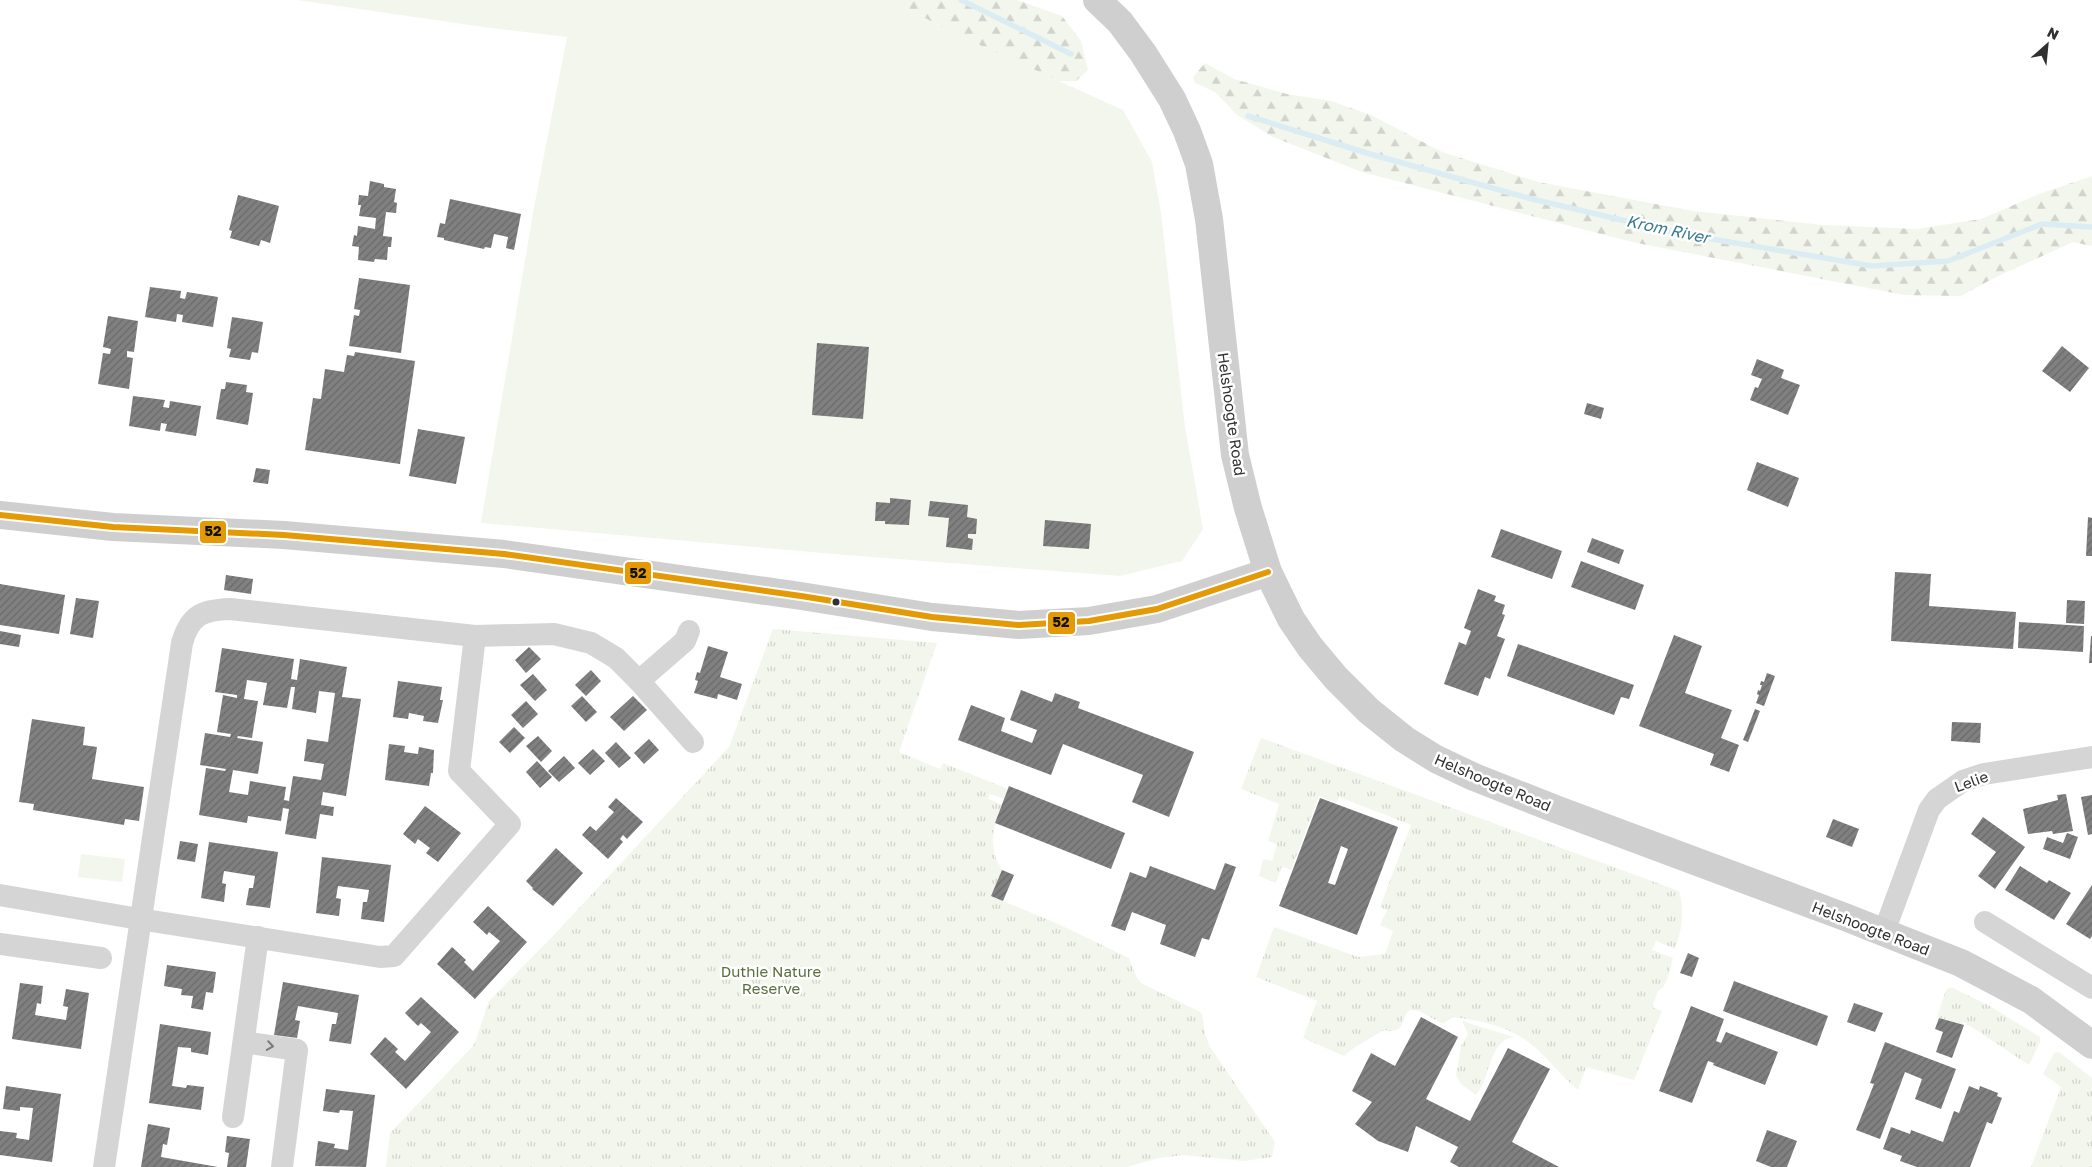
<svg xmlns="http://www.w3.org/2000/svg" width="2092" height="1167" font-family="'Golos Text',sans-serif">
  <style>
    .grass { fill: url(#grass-tufts) }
    .forest { fill: url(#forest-firs) }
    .park { fill: #f3f6ed }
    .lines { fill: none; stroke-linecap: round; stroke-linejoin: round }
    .stream { stroke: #dbedf3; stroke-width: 5.5 }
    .building { fill: url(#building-hatch); fill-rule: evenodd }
    .street { stroke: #d5d5d5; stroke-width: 22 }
    .secondary { stroke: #cfcfcf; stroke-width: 28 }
    .bus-1-casing { stroke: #fff; stroke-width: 10 }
    .bus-1 { stroke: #e39a05; stroke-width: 6 }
    .oneway { stroke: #7b7b7b }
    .bus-dot { fill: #313131; stroke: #fff; stroke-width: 2 }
    .labels { text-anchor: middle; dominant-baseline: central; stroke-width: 5; stroke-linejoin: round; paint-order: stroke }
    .street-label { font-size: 15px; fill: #313131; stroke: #fff }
    .park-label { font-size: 15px; fill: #5b6f3d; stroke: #fff }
    .water-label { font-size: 16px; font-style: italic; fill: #3a7a90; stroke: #fff }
    .line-badge { stroke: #fff; stroke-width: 2 }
    .pale-badge-label { font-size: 14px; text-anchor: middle; font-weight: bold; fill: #111 }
  </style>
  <defs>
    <pattern id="grass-tufts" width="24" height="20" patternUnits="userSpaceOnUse" patternTransform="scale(1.25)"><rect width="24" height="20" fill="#f3f6ed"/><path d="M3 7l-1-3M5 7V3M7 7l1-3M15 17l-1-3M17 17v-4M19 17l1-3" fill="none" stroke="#d1d3cc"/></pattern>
    <pattern id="forest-firs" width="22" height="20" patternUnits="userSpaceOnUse" patternTransform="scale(1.25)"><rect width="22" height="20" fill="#f3f6ed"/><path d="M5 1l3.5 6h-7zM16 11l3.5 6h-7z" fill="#d1d3cc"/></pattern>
    <pattern id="building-hatch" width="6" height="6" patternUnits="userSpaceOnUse" patternTransform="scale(1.25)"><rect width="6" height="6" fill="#808080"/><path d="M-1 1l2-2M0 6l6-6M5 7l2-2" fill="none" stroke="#696969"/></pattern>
  </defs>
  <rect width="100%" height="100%" fill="#fff"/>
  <!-- grass -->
  <g class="grass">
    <path d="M773,629l164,14 -38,109 41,17 3,-6 65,26 -4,10 -14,-5 -2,5 14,6c-10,24 -14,41 0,65l-11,26 65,27 73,35 6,16 6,9 61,30 3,21 5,13 65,95 -3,15 -28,4 -61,-6 -24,3 -32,9h-741l4,-34 84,-88 15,-44 64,-65 176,-189z"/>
    <path d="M1261,738l418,153c6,20 3,38 -4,58l-19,-8 -4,9 21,8c-4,12 -4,27 -15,33l-6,16 10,4 -28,69 -48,-13 -8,23c-18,-15 -32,-35 -51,-49 -20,-15 -50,-21 -74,-24l-10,7 -24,-13 -9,-1c-12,10 -2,24 -26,20 -14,9 -28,15 -40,26l-41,-18 14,-37 -61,-24 18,-50 84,30 27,-3 8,-23 -13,-6 7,-15 -7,-3 31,-82 -72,-28 -3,6 -17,-7 -28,74 -9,-4 -6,17 -17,-7 4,-17 9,2 5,-17 -9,-3 11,-37 -38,-15z"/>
    <path d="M1951,987l37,18 52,32v5l-11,23 -65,-43 -2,2 -25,-7 9,-27z"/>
    <path d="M1462,1021l52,16c-25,3 -23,40 -38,58l-15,-11 -5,-9 5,-29 7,-12z"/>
    <path d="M2059,1052l33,26v89h-61l30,-80 -18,-13 11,-21z"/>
  </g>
  <!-- forest -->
  <g class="forest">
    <path d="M894,0h123l45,16 19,25 7,29 -12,11h-17l-115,-52z"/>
    <path d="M1205,63l29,16 53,15 44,7 40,14 71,37 96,30 155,29 130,14 93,4 65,-10 58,-25 53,-18v70l-19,-4 -79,36 -33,18 -57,-1 -272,-53 -270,-70 -89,-35 -36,-22 -22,-23 -20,-9 -2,-6z"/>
  </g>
  <!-- park -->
  <g class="park">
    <path d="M297,0h597l50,29 179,81 29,52 9,51 24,214 18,102 -21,32 -62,15 -274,-21 -365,-32 53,-316 33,-170 -76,-9z"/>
    <path d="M81,854l44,5 -3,23 -44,-5z"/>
  </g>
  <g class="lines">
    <!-- stream -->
    <g class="stream">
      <path d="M961,0l110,54"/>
      <path d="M1248,116l122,38 162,45 150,35 190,32 76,-5 94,-37 50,3"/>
    </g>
  </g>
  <!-- building -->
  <g class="building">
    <path d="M370,181l14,3v3l12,2 -2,13 3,1 -1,10 -10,-1 -3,24 9,1 -1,10h-3l-1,13 -12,-1 -1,3 -16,-2 1,-13 -7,-1 2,-11 3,1 1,-10 17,3 1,-11 -17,-2 2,-11h-3l1,-10 9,1z"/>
    <path d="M238,195l41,11 -9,37 -9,-3 -2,6 -29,-8 2,-7 -3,-1z"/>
    <path d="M450,199l71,15 -7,36 -8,-2 2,-11 -14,-3 -3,14 -6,-1 -1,2 -40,-9v-2l-7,-1 3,-14 5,1z"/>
    <path d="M359,278l51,7 -9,68 -52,-7 5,-31 5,1 1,-6 -6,-1z"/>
    <path d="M150,287l31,4 -1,7 5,1 2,-7 31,5 -5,30 -31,-5 1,-7 -6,-1 -1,8 -31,-5z"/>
    <path d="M108,316l30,5 -4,31 -7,-1v6l6,1 -4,31 -31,-5 5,-31 7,1 1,-5 -8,-2z"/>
    <path d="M232,317l31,5 -5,31 -6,-1 -2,8 -21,-3 2,-8 -4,-1z"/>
    <path d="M817,343l52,4 -6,72 -51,-4z"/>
    <path d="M2062,346l27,22 -19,24 -28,-21z"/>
    <path d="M355,352l60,9 -15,103 -95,-14 8,-52 8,1 4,-30 19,3 3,-17 7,1z"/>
    <path d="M1757,359l27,11 -3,8 19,7 -12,30 -38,-15 5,-13 3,1 4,-9 -11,-4z"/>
    <path d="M226,382l21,3 -1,7 7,1 -5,32 -32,-6 5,-30h4z"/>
    <path d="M133,396l32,4 -2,7 6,1 1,-7 31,5 -5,30 -31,-5 2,-7 -6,-1 -1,8 -31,-5z"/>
    <path d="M1587,403l17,5 -3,11 -17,-5z"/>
    <path d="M418,429l47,8 -9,47 -47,-8z"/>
    <path d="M1757,462l42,16 -11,29 -41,-17z"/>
    <path d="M256,468l14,2 -2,14 -15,-2z"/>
    <path d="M890,498l21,2 -2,25 -24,-1v-3h-10l1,-19 14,1z"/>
    <path d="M930,501l38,4 -1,12 10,2 -1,15h-8v4l5,1 -1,11 -26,-3 3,-29 -21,-2z"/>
    <path d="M2088,517l4,1v38h-6z"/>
    <path d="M1045,520l46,4 -2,25 -46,-3z"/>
    <path d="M1501,529l61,22 -10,28 -61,-22z"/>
    <path d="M1592,538l32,12 -5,14 -32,-12z"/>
    <path d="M1581,561l63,24 -9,25 -64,-23z"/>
    <path d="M1895,572l36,2 -2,32 87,6 -3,37 -122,-8z"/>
    <path d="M226,575l27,4 -2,15 -27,-4z"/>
    <path d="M0,584l65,11 -6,39 -59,-9z"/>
    <path d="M1478,589l18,7 -2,5 11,4 -3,9 3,1 -8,21 8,3 -15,40 -5,-2 -7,19 -34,-12 15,-42 7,3 5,-14 -7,-3z"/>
    <path d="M76,598l23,3 -6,37 -23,-4z"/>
    <path d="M2067,600l18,1 -1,23 -18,-1z"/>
    <path d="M2019,622l65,4 -1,26 -65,-4z"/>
    <path d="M0,631l21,4 -2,12 -19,-3z"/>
    <path d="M1674,635l28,11 -17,47 47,17 -11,28 18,7 -10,27 -19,-7 4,-11 -75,-28z"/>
    <path d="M2091,636h1v27h-3z"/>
    <path d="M1518,644l116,41 -5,14 -8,-2 -7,18 -107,-39z"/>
    <path d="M708,646l20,6 -8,25 22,7 -5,16 -19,-6 -1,5 -23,-6 4,-12 -3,-1 2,-8 3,1z"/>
    <path d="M529,647l12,12 -15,14 -11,-13z"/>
    <path d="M222,648l72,11 -3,20 6,1 3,-21 47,8 -5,30 19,2 -15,97 -23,-4 -2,13 13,2 -1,9 -13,-2 -4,25 -31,-5 4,-25 -6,-1 -2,13 -33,-5 -1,7 -48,-8 7,-47 19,3 1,-2 -26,-4 5,-32 25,4 1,-3 -14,-2 6,-37 14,3v-3l-22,-3zM247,680l20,3 -4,22 24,3 4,-21h4l-3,22 24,4 3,-22 16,2 -7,49 -21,-3 -3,22 20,3 -3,16 -28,-4 -4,25 -5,-1 2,-13 -36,-6 -2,14 -19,-3 4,-22 25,4 5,-32 -26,-4 1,-2 14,2 6,-37 -14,-2z"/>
    <path d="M591,670l10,11 -15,15 -11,-11z"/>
    <path d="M1767,673l8,3 -11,30 -8,-3 3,-8 -2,-1 1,-4 2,1 2,-6h-2l1,-4 3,1z"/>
    <path d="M533,674l14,16 -12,11 -15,-16z"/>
    <path d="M398,681l44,6 -2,13h3l-5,23 -15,-2 1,-5 -15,-3 -1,6 -15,-2z"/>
    <path d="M1021,690l31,12 3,-9 25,9 -2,6 116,44 -25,65 -37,-15 11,-27 -80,-31 -12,31 -93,-35 13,-35 34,13 -4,13 31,12 5,-13 -27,-10z"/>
    <path d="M582,696l15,16 -11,10 -15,-16z"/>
    <path d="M633,696l14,14 -23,21 -14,-14z"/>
    <path d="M526,701l12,13 -15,14 -12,-13z"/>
    <path d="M1755,709l5,2 -12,31 -5,-2z"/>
    <path d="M32,719l53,8 -2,18 14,2 -5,32 52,8 -5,34 -14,-2 -1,6 -91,-15 1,-6 -15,-2z"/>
    <path d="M1952,722l29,1 -1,20 -29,-2z"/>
    <path d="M514,727l11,11 -15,15 -11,-11z"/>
    <path d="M538,736l14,15 -11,11 -15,-16z"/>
    <path d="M649,739l10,11 -15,14 -10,-11z"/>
    <path d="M616,742l15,16 -12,10 -14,-15z"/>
    <path d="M389,744l16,2 -1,6 14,2 1,-7 15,3 -1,23h-2l-2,13 -44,-6z"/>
    <path d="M593,749l12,12 -15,14 -12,-12z"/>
    <path d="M564,756l11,12 -16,14 -11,-11z"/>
    <path d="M537,761l15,16 -12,11 -14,-16z"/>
    <path d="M1009,786l116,47 -14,36 -116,-46z"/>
    <path d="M2066,794l7,37 -20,3 -1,-3 -24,3 -5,-25 35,-9 -1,-5z"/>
    <path d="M2092,795v39l-4,1 -7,-38z"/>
    <path d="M616,798l27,24 -16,17 -4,-4 -3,4 3,3 -15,17 -26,-24 8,-9 6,5 18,-19 -6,-5z"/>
    <path d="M1320,798l78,29 -41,108 -78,-29zM1341,846l7,3 -13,36 -7,-2z"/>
    <path d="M425,806l36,27 -23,29 -12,-9 4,-5 -12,-9 -3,5 -12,-10z"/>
    <path d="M1983,817l42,30 -30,42 -17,-13 18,-24 -25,-18z"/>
    <path d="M1833,819l26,10 -7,18 -26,-10z"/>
    <path d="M2067,833l11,4 -8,22 -27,-10 4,-12 16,6z"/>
    <path d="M180,841l18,3 -3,18 -18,-3z"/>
    <path d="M209,842l69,10 -8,56 -24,-3 3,-17h4l2,-12 -31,-5 -2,12 4,1 -2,18 -23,-4z"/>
    <path d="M556,848l27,25 -30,33 -21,-17 1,-1 -7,-7z"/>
    <path d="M322,857l69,8 -7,57 -23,-3 2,-17h4l2,-12 -31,-4 -2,12 5,1 -2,17 -23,-3z"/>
    <path d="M1225,863l11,4 -27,73 -7,-2 -7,19 -35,-13 6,-19 -34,-13 -7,19 -14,-5 19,-54 16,6 4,-12 65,24z"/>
    <path d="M2020,866l27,17 2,-3 22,13 -17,27 -49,-30z"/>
    <path d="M1002,870l12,5 -11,26 -12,-5z"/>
    <path d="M2092,885v51l-2,3 -24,-15z"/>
    <path d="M488,906l39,36 -52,57 -38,-35 15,-17 14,13 -2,2 9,9 27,-30 -11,-9 -2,3 -14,-13z"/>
    <path d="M1688,953l11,5 -7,19 -12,-4z"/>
    <path d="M167,965l49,7 -3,21 -7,-1 -3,18 -12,-2 2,-12 -12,-1 1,-6 -18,-3z"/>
    <path d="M1734,981l94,35 -11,30 -94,-35z"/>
    <path d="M283,982l76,13 -8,49 -22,-3 3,-17h4l2,-11 -40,-7 -3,14 5,1 -3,17 -23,-3z"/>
    <path d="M20,983l23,3 -2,18 -4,-1 -2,12 31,5 2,-13 -5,-1 3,-17 23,4 -8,56 -69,-10z"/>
    <path d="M421,997l38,35 -53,57 -36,-35 15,-17 13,12 -3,3 10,9 26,-29 -10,-9 -3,3 -13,-13z"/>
    <path d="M1854,1003l29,10 -8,19 -28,-10z"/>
    <path d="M1691,1006l33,13 -8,22 5,2 5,-11 52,20 -13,33 -52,-20 1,-2 -6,-2 -16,42 -33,-12z"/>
    <path d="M1421,1017l37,20 -32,62 44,22 38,-73 42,21 -38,73 47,25h-100l-9,-5 8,-15 -42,-21 -8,26 -30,-11 -23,-17 17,-22 -20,-11 19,-38 24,13z"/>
    <path d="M1939,1018l25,7 -12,33 -16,-6 7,-20 -8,-3z"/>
    <path d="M160,1024l51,8 -3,23 -17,-3v-4l-13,-1 -6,39 14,2 1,-3 17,2 -3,23 -52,-7z"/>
    <path d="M1885,1042l71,27 -15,40 -26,-10 7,-20 -17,-7 -25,67 -24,-9 18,-46 -4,-1z"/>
    <path d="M6,1086l55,8 -9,68 -52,-7v-24l17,2 -1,5 13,2 4,-32 -13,-1v4l-17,-2z"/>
    <path d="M1969,1086l10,4 1,-4 18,7 -1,3 5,2 -10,26 -5,-2 -17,45h-53l-17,-6 2,-5 -19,-7 8,-22 19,7 1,-4 32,12 11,-31 5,2z"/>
    <path d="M326,1089l49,6 -9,72 -51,-1 3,-25 17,3 -1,4 14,2 5,-39 -13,-1 -1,3 -16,-2z"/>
    <path d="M148,1124l22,4 -3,17 -4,-1 -2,13 57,10h-77z"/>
    <path d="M1767,1130l30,11 -10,26h-16l-15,-6z"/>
    <path d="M227,1136l23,3 -4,28h-19l2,-14 -4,-1z"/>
  </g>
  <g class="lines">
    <!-- street -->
    <g class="street">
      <path d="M639,681l46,-40 4,-10"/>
      <path d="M0,895l139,24 241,38 14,-1 116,-132 -51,-53 16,-135"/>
      <path d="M1985,922l107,66"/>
      <path d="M1884,932l45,-122 8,-11 26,-18 21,-7 108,-17"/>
      <path d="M0,944l101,14"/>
      <path d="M244,1042l53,8 -15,117"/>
      <path d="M233,1117l25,-180"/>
      <path d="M104,1167l78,-524c8,-28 20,-33 48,-34l245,27 79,-2 37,9 25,15 23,23 54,61"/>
    </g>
    <!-- secondary -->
    <g class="secondary">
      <path d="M1097,0l23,22 23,31 29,46 15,32 12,33 10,55 26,236 13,53 20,64 23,47 19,28 26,31 33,33 35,28 32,20 38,18 84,33 287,107 116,46 70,37 61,45"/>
      <path d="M0,515l113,12 171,8 220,19 297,42 131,21 87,8 70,-4 68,-12 111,-37"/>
    </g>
    <defs>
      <path id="bus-1" d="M0,515l113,12 171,8 220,19 297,42 131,21 87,8 70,-4 68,-12 111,-37"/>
    </defs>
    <!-- bus-1 casing -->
    <use href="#bus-1" class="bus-1-casing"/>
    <!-- bus-1 -->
    <use href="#bus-1" class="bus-1"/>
  </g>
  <!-- one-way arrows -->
  <defs><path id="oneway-chevron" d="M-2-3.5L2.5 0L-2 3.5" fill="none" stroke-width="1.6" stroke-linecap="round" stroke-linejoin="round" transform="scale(1.25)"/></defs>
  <use class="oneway" href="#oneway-chevron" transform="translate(270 1046) rotate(9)"/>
  <!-- markers -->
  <circle class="bus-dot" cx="836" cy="602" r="4.5"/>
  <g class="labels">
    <!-- street labels -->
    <g class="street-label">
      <text transform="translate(1232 414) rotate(82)">Helshoogte Road</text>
      <text transform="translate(1971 781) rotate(-20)">Lelie</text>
      <text transform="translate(1493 782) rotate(23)">Helshoogte Road</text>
      <text transform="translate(1871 928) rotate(21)">Helshoogte Road</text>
    </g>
    <!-- park labels -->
    <g class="park-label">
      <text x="771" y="971">Duthie Nature<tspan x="771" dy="17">Reserve</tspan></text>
    </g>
    <!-- water labels -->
    <g class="water-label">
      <text transform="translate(1668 229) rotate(12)">Krom River</text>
    </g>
  </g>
  <g class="line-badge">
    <rect x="199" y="520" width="28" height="24" rx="5" fill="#e39a05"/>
    <rect x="624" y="561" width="28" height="24" rx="5" fill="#e39a05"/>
    <rect x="1047" y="611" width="29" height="24" rx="5" fill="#e39a05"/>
  </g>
  <g class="pale-badge-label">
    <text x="213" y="536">52</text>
    <text x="638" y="578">52</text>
    <text x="1061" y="627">52</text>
  </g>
  <!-- north arrow -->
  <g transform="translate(2047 45) rotate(27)" stroke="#ffffff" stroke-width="4" paint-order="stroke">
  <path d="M0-4L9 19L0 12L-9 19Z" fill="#313131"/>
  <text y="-8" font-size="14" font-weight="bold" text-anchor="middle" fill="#313131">N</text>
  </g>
</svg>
